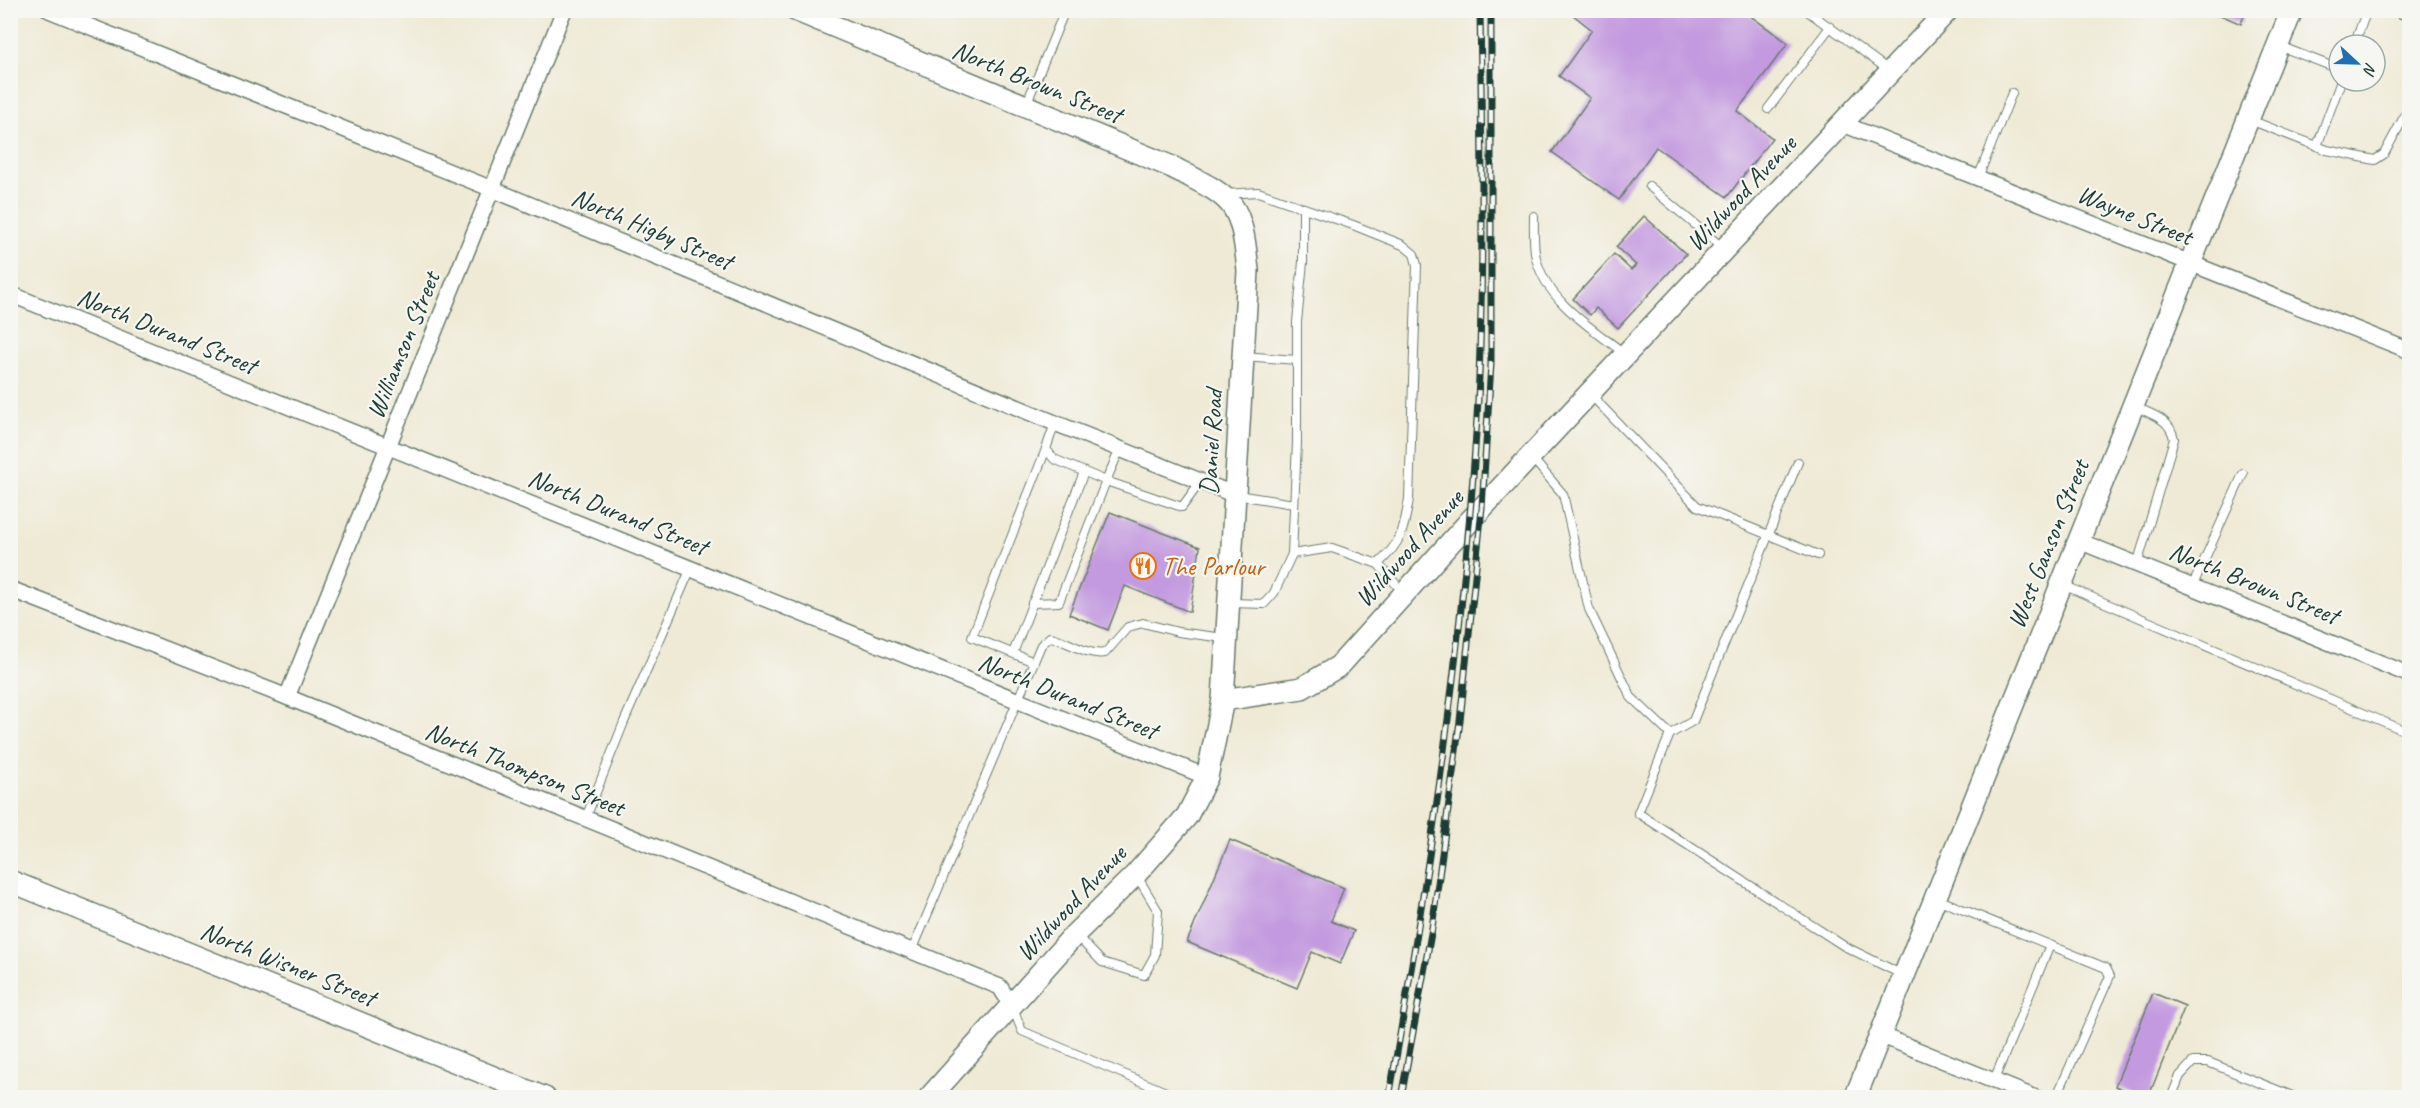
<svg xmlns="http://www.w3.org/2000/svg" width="2420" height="1108" font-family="Caveat,sans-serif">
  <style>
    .building { fill: #c39adf }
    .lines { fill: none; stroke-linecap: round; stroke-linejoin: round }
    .lane-casing { stroke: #687a6c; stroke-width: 10 }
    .street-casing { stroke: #687a6c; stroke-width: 18 }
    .secondary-casing { stroke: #687a6c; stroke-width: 24 }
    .lane { stroke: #fff; stroke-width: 8 }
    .street { stroke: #fff; stroke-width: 15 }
    .secondary { stroke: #fff; stroke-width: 21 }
    .rail-casing { stroke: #1f3d34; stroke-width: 7 }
    .rail { stroke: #f6f6f2; stroke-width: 4.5; stroke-dasharray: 14; stroke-linecap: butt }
    .labels { text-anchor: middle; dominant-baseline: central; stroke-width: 4.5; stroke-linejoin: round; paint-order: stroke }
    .street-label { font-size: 26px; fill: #1f3d34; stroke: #f6f6f2 }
    .food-label { font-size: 26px; fill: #c56008; stroke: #f6f6f2; text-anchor: start }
  </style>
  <rect width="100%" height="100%" fill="#f6f6f2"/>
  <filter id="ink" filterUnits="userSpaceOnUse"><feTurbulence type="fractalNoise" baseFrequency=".0167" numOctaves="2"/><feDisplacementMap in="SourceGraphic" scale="12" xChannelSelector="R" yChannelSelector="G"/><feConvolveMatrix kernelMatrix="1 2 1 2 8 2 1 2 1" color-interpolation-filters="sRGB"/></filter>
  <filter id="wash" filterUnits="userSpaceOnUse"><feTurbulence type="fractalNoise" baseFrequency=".008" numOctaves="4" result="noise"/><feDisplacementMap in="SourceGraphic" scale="24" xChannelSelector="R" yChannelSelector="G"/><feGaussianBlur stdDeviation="1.35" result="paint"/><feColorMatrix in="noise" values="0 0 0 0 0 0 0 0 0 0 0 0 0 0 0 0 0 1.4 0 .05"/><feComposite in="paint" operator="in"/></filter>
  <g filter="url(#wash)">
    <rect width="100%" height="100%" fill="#efead5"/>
    <g id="blocks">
      <!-- building -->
      <g class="building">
        <path d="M1567,10h175l46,33 -51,68 35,27 -45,59 -71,-50 -37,53 -67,-48 38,-54 -31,-22 33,-46z"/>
        <path d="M2209,10h37l-5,14z"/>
        <path d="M1644,216l42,38 -68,74 -22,-20 -6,7 -17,-16 41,-45 17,16 5,-5 -20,-18z"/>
        <path d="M1110,512l90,35 -10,65 -65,-26 -17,44 -39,-16z"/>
        <path d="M1230,840l114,48 -13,33 23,10 -14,33 -28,-12 -15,36 -110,-46z"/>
        <path d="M2153,993l32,13 -37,92h-3l-30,-12z"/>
      </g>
    </g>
  </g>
  <g filter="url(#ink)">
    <use href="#blocks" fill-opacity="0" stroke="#687a6c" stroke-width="1.5"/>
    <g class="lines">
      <defs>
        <g id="lane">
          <path d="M1806,10l84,61"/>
          <path d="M2354,45l13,-35"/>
          <path d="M2279,46l60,23"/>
          <path d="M1026,105l39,-95"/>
          <path d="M1768,109l62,-82"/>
          <path d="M2250,120l77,30 48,10 9,-6 26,-48"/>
          <path d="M2317,146l24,-65"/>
          <path d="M1978,178l34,-85"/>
          <path d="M1649,186l75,63"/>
          <path d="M1225,194l33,-2 95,33 50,20 11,9 3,11 -8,234c-5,31 -7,43 -31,65l-46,-16 -40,6 -18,39 -10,11 -32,-1"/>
          <path d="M1534,216c0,13 -1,29 2,42 11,44 56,70 89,96"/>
          <path d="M1244,356l53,4"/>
          <path d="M1591,395l106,111 121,49"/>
          <path d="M2134,406c18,9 36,12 40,33l-37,126"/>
          <path d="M1120,449l-14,32 76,26 19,-26"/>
          <path d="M1532,458l31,36 26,115 42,88 39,37"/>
          <path d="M1798,462l-105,259 -23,13 -32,79 206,133 59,29"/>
          <path d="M1237,495l57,9"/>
          <path d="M1292,554l5,-111v-121l6,-60v-54"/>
          <path d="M1378,564l25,28"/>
          <path d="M2063,585l347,148"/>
          <path d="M2192,587l51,-113"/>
          <path d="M1032,603l27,-1 47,-121 -52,-22 -8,-10 9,-26"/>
          <path d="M1013,653l71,-181"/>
          <path d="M1034,662l-62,-25 74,-188"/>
          <path d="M585,820l39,-98 67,-154"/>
          <path d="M1937,899l169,69 4,8 -54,122"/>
          <path d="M1076,935l26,27 42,13 11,-20 3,-44 -21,-35"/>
          <path d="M912,951l129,-306 9,-8c19,4 36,19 55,16l23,-26 15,-4 35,9 46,6"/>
          <path d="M1013,1008l9,23 158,67"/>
          <path d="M1994,1080l56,-135"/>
          <path d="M2171,1098l9,-22 13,-14h15l89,36"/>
        </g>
        <g id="street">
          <path d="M49,10l443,179 563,234 180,72"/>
          <path d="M2402,10l8,4"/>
          <path d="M1843,124l567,227"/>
          <path d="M10,294l1197,483"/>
          <path d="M2079,541l331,134"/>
          <path d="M10,589l277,108 713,290 12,19"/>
          <path d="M287,697l277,-687"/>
          <path d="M1880,1035l156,63"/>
        </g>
        <g id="secondary">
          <path d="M795,10l377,157c62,32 69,32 76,104l-25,429 -16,77 -20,39 -51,58 -61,60 -146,164"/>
          <path d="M1223,700l79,-12 37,-22 129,-143 480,-513"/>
          <path d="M10,881l535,217"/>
          <path d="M1855,1098l437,-1088"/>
        </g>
      </defs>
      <!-- lane casing -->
      <use href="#lane" class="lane-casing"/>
      <!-- street casing -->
      <use href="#street" class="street-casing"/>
      <!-- secondary casing -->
      <use href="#secondary" class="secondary-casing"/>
      <!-- lane -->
      <use href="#lane" class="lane"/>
      <!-- street -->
      <use href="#street" class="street"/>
      <!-- secondary -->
      <use href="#secondary" class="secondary"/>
      <defs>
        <g id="rail">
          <path d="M1389,1098c41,-231 76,-463 89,-698 6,-129 4,-260 2,-390"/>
          <path d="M1401,1098l31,-170 28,-207 22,-213 9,-144v-354"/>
        </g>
      </defs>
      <!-- rail casing -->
      <use href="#rail" class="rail-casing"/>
      <!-- rail -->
      <use href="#rail" class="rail"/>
    </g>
  </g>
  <!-- icons -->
  <defs>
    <symbol id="restaurant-ring" viewBox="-11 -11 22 22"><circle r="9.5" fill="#f6f6f2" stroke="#e8710a" stroke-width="1.5"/><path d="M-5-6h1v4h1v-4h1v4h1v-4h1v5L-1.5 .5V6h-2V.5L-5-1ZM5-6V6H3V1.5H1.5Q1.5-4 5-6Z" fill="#e8710a"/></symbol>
  </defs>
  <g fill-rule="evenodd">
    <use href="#restaurant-ring" x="1128" y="551" width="30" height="30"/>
  </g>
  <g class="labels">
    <!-- street labels -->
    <g class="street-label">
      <text transform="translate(1037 82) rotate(22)">North Brown Street</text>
      <text transform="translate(1741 193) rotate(-47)">Wildwood Avenue</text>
      <text transform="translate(2135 215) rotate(22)">Wayne Street</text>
      <text transform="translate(652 229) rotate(23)">North Higby Street</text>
      <text transform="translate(167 331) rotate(22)">North Durand Street</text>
      <text transform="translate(403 345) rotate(-68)">Williamson Street</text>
      <text transform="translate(1211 442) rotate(-87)">Daniel Road</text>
      <text transform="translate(618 512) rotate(22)">North Durand Street</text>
      <text transform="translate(2048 544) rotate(-68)">West Ganson Street</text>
      <text transform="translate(1409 548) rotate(-48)">Wildwood Avenue</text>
      <text transform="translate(2254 583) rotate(22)">North Brown Street</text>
      <text transform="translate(1068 696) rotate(22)">North Durand Street</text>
      <text transform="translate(525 769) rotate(22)">North Thompson Street</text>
      <text transform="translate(1071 903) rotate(-47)">Wildwood Avenue</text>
      <text transform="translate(288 964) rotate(22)">North Wisner Street</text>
    </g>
    <!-- food labels -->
    <g class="food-label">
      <text x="1162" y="566">The Parlour</text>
    </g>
  </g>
  <!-- margin -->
  <rect width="2420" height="1108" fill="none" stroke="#f6f6f2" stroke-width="36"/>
  <!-- north arrow -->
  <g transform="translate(2357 63) rotate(112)"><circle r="28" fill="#f6f6f2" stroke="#a0aca6" stroke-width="1.5"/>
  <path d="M0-4.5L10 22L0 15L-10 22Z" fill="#1f6fb2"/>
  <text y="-9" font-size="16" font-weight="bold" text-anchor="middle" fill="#1f3d34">N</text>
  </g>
</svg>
